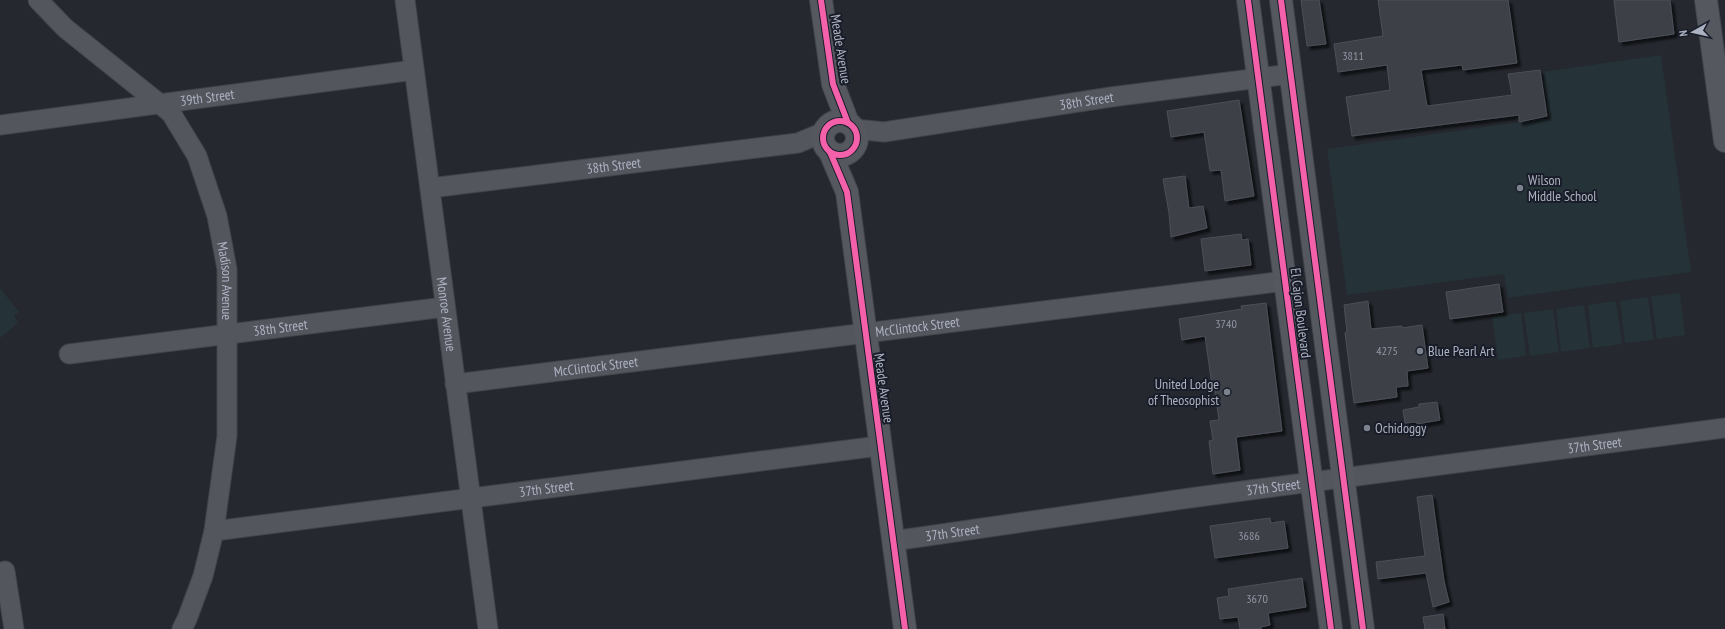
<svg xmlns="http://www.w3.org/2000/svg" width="1725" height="629" font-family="'PT Sans Narrow',sans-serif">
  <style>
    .green { fill: #253237 }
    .building { fill: #3d4047; stroke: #4c4f58; filter: url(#shadow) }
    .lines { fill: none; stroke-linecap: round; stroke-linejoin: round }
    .minor-casing { stroke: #42444a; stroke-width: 21 }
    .major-casing { stroke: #41454c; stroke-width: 24 }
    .minor { stroke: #54565e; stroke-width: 19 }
    .major { stroke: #565860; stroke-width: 22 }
    .cycleway-casing { stroke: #191d29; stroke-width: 8 }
    .cycleway { stroke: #f560ab; stroke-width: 6 }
    .poi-dot { fill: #7d828f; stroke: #191d29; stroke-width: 1.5 }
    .labels { text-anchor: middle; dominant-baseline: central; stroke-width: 4; stroke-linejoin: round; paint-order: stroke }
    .number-label { font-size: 12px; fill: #9196a3 }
    .street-label { font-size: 14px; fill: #adb2c2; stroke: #191d29 }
    .poi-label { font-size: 14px; fill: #adb2c2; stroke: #191d29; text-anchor: start }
  </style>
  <defs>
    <filter id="shadow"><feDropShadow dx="3.5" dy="3.5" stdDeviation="1" flood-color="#0009"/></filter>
  </defs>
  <rect width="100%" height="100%" fill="#25282f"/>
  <!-- green -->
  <g class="green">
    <path d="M1661,55l30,217 -183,26 -4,-24 -157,21 -20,-146 222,-31 -7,-46z"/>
    <path d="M0,288l19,24 -5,4 4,7 -18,15z"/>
    <path d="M1680,293l5,42 -28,4 -6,-43z"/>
    <path d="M1648,297l6,43 -29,3 -5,-42z"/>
    <path d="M1616,301l6,43 -29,4 -5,-43z"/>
    <path d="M1584,305l6,43 -29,4 -5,-43z"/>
    <path d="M1553,309l6,43 -29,4 -6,-43z"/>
    <path d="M1521,313l5,43 -28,4 -6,-43z"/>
  </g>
  <!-- building -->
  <g class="building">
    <path d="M1301,0h18l7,44 -19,2z"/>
    <path d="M1378,0h130l9,63 -54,7 -1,-5 -41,5 6,36 85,-11 -4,-21 32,-4 7,46 -28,6v-7l-167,21 -6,-39 44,-7 -3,-25 -49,7 -4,-28 49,-8z"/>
    <path d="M1614,0h56l4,34 -55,8z"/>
    <path d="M1239,100l15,96 -29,5 -4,-31 -11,1 -6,-39 -33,5 -4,-26z"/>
    <path d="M1185,176l4,32 14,-2 4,22 -36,9 -2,-24 -6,-34z"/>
    <path d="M1241,234l1,6 6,-1 3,26 -46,6 -4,-32z"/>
    <path d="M1499,284l4,28 -53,7 -4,-27z"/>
    <path d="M1368,301l3,28 31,-3v2l20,-3 6,43 -21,3 1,15 -12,1 1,10 -43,6 -9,-70 2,-1 -3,-27z"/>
    <path d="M1266,303l16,128 -46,6 4,33 -27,4 -4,-33 4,-1 -3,-19 9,-1 -5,-34h-2l-7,-50 -23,4 -3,-21 63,-10 -1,-3z"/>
    <path d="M1437,402l3,18 -23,4v-2l-12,1 -2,-13 16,-3v-3z"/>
    <path d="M1432,495l12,86 5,21 -16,5 -7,-34 -48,6 -2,-17 49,-6 -8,-59z"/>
    <path d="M1270,518l1,5 13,-2 4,27 -73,10 -5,-32z"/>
    <path d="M1302,578l4,29 -38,6 2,12 -9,2v2h-21l-2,-12 -18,2 -3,-21 12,-2 -1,-7z"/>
    <path d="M1443,614l2,15h-20l-2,-12z"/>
  </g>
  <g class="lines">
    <defs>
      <g id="minor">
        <path id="s1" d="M38,0l27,28 106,85 26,43 20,60 10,53v167l-13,95 -11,45 -16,43 -5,10"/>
        <path id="s2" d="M405,0l83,629"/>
        <path id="s3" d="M0,125l414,-55"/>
        <path id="s4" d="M855,129l29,3 227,-35 179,-23"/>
        <path id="s5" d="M430,188l368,-45 26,-11"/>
        <path id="s6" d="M69,354l376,-47"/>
        <path id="s7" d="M455,384l830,-103"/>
        <path id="s8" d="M214,531l665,-85"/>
        <path id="s9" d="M893,541l304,-44 528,-69"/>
        <path d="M5,571l9,58"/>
      </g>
      <g id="major">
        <path d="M821,0l12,84 15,39"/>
        <path d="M1248,0l83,629"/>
        <path d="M1281,0l82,629"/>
        <path d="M1706,0l19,141"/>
        <circle cx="840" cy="138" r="17"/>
        <path d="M830,152l17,40 58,437"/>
      </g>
    </defs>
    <!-- minor casing -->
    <use href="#minor" class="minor-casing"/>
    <!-- major casing -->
    <use href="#major" class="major-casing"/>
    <!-- minor -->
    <use href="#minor" class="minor"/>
    <!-- major -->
    <use href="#major" class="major"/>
    <defs>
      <g id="cycleway">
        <path d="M821,0l12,84 15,39"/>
        <path d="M1248,0l83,629"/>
        <path d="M1281,0l82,629"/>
        <circle cx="840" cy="138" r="17"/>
        <path d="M830,152l17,40 58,437"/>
      </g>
    </defs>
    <!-- cycleway casing -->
    <use href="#cycleway" class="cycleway-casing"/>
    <!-- cycleway -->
    <use href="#cycleway" class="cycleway"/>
  </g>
  <!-- markers -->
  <g class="poi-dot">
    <circle cx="1520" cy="188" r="4"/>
    <circle cx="1420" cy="351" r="4"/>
    <circle cx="1227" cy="392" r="4"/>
    <circle cx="1367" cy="428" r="4"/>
  </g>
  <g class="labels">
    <!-- number labels -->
    <g class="number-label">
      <text x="1353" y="55">3811</text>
      <text x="1226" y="323">3740</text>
      <text x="1387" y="350">4275</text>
      <text x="1249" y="535">3686</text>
      <text x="1257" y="598">3670</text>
    </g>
    <!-- street labels -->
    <g class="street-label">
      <text transform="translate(841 49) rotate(81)">Meade Avenue</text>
      <text stroke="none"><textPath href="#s3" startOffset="209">39th Street</textPath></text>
      <text stroke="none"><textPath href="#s4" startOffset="234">38th Street</textPath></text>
      <text stroke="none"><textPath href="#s5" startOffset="185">38th Street</textPath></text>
      <text stroke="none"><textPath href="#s1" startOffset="354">Madison Avenue</textPath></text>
      <text transform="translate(1301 313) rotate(83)">El Cajon Boulevard</text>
      <text stroke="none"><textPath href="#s2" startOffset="317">Monroe Avenue</textPath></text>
      <text stroke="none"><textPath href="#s6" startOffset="213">38th Street</textPath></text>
      <text stroke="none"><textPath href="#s7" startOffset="466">McClintock Street</textPath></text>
      <text stroke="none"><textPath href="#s7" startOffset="142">McClintock Street</textPath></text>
      <text transform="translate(884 388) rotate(82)">Meade Avenue</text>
      <text stroke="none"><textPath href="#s9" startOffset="708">37th Street</textPath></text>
      <text stroke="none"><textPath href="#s9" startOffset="384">37th Street</textPath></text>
      <text stroke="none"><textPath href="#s8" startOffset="335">37th Street</textPath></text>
      <text stroke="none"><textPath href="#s9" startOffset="60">37th Street</textPath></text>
    </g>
    <!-- poi labels -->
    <g class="poi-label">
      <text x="1528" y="180">Wilson<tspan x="1528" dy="16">Middle School</tspan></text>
      <text x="1428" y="351">Blue Pearl Art</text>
      <text x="1219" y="384" text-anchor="end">United Lodge<tspan x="1219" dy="16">of Theosophist</tspan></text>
      <text x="1375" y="428">Ochidoggy</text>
    </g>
  </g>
  <!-- north arrow -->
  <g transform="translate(1693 32) rotate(262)" stroke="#191d29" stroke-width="3" paint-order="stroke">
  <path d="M0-3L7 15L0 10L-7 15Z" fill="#adb2c2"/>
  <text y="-6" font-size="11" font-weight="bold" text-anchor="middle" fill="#adb2c2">N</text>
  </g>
</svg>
